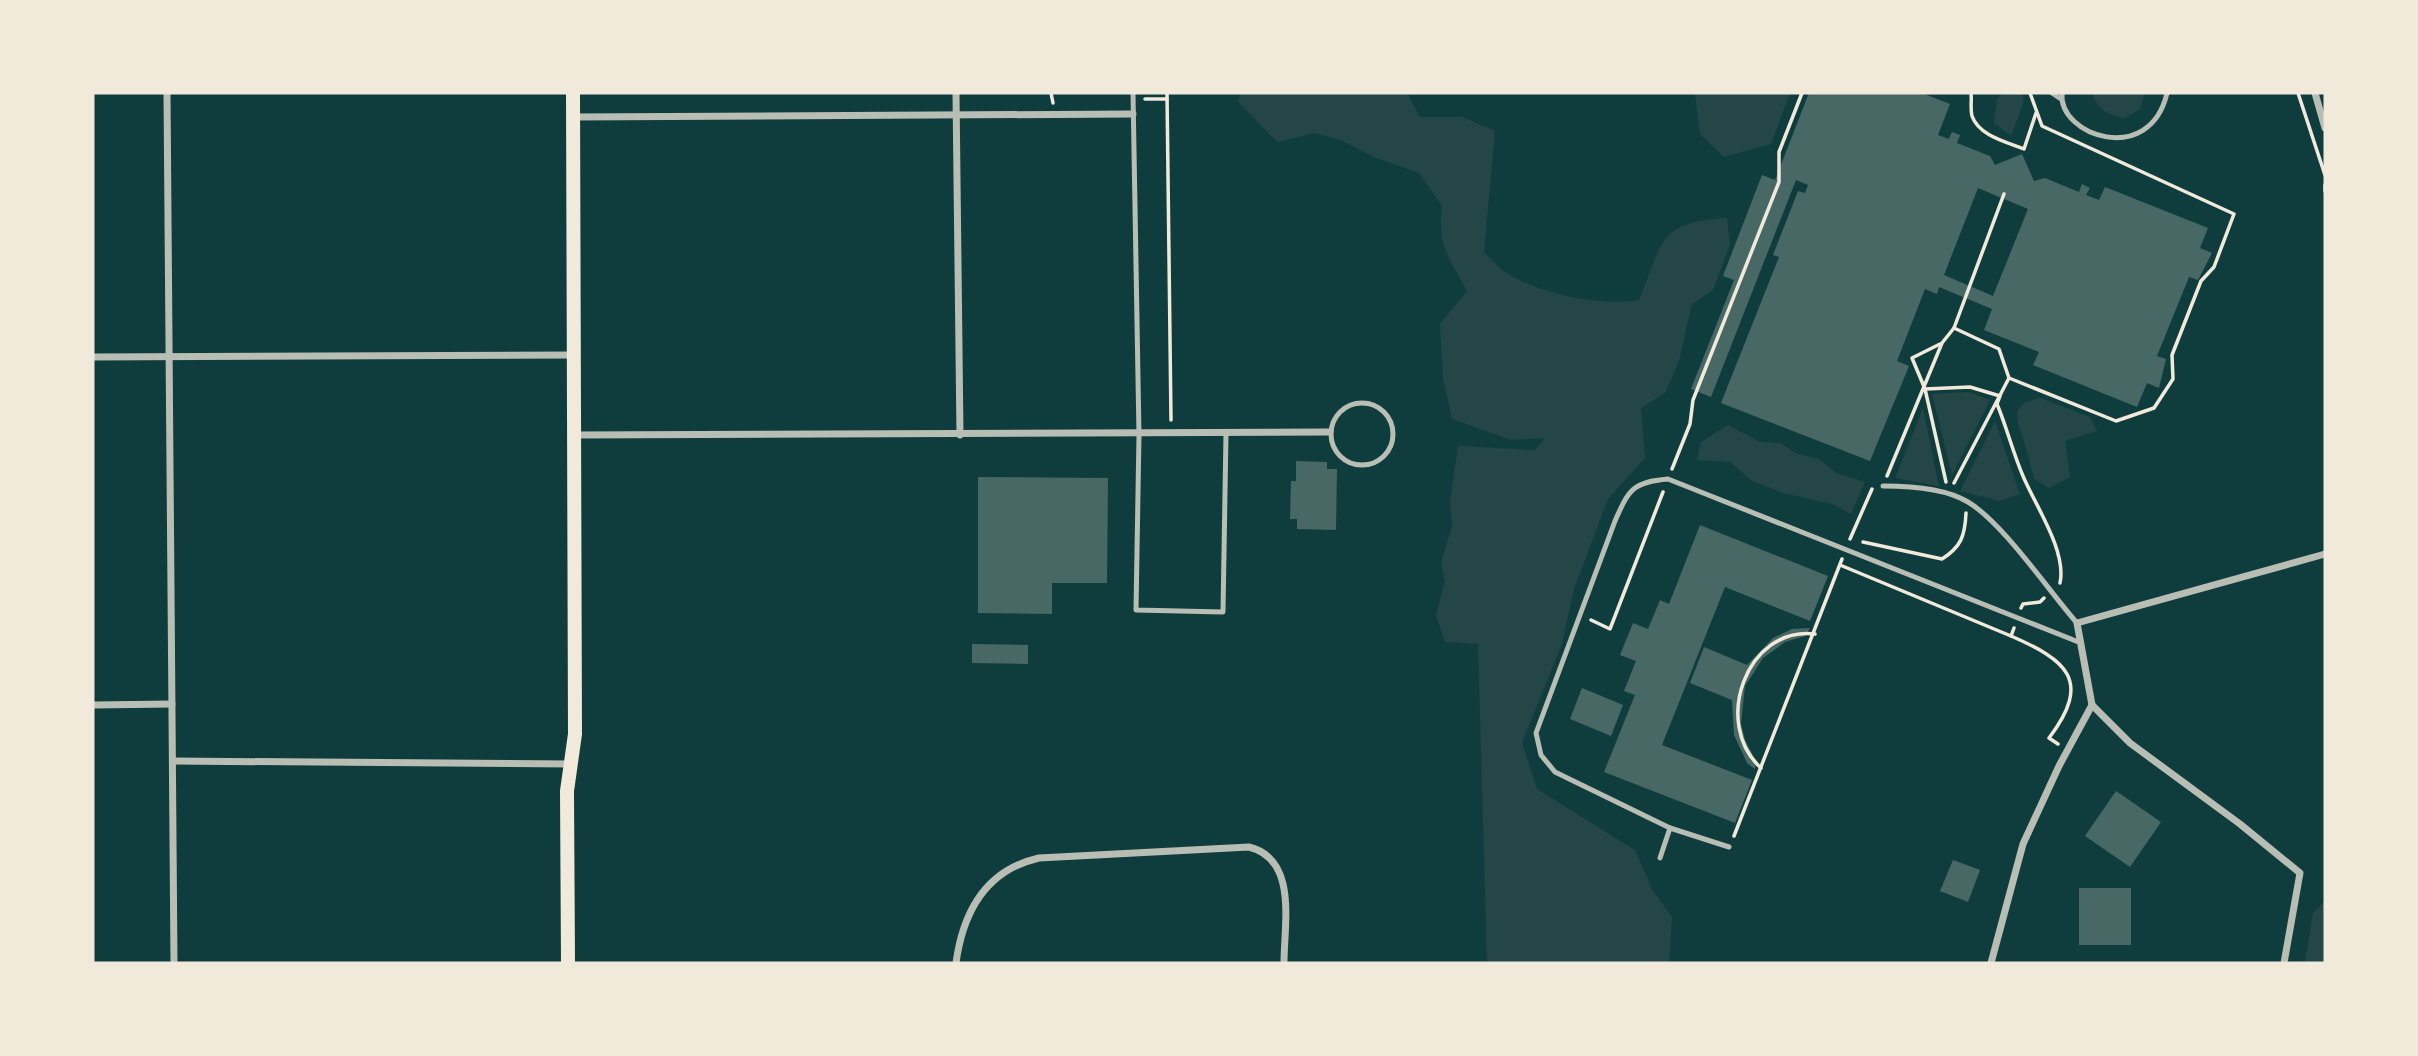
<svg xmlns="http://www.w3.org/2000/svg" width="2418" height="1056" font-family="Jost,sans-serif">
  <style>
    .green { fill: #244646 }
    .building { fill: #486865; fill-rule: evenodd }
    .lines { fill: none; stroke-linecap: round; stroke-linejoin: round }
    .path { stroke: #f1e9da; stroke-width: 3.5 }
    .service { stroke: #b8beb3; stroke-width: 5 }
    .minor { stroke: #b8beb3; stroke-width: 7 }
    .secondary { stroke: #f1e9da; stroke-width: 14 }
  </style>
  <rect width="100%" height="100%" fill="#0f3d3e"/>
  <!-- green -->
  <g class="green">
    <path d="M1241,93h166l13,24h42l33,14 -11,121c7,7 15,17 24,22 37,21 90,32 131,26 24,-57 17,-78 88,-82l3,27 -17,45 -21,14 -13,57 -14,32 -24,15 4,50 -37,41 -34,90 -12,55 -40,99 15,46 98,61 18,41 19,26 -3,46h-182l-9,-319 -33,-2 -9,-27 9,-34 -4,-19 11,-36 -2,-24 8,-56 77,4 10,-12 -34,2 -59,-21 -9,-40 -3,-55 27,-33c-18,-33 -30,-46 -25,-85l-23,-33 -45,-16 -31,-16 -28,-8 -38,9 -39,-40z"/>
    <path d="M1695,93h95l-19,51 -47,13 -24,-23z"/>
    <path d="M2003,93h19l2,8 -13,35 -17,-13 3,-24z"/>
    <path d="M2092,93h53l-5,16 -15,9c-15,-2 -29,-9 -33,-25z"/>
    <path d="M1969,392l21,8 -38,75 -20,-81z"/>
    <path d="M2041,398l49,19 7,14 -32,10 5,36 -21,11 -15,-9c-3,-12 -6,-25 -10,-37 -7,-22 -17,-38 17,-44z"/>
    <path d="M1923,408l16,78 -44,-8z"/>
    <path d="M1995,421l25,73 -21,7 -39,-10z"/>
    <path d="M1728,425l32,17 21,1 14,10 24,6 17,14 29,9 -14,32 -18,-10 -50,-11 -31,-12 -22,-19 -33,-2 4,-18z"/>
    <path d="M2325,901v62h-20l8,-50z"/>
  </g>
  <!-- building -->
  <g class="building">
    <path d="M1809,93h113l28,11 -12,31 11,4 3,-7 8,3 -3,8 33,13 5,9 27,-11 12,27 11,-3 34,14 3,-8 8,4 -4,7 13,5 6,-13 103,41 -8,20 12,5 -14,27 -9,-3 -32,79 9,3 -7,29 -12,-5 -10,24 -104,-42 6,-13 -55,-22 8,-21 -53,-22 -2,7 -12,-5 -28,72 12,5 -39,95 -149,-58 58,-146 -6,-2 25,-64 7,2 3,-8 -12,-5 -85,217 -20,-8 43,-109 -11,-4 39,-101 13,5zM1978,188l50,21 -35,87 -49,-21z"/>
    <path d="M1296,461l31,1v7h10l-1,61 -39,-1v-10h-7l1,-38h5z"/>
    <path d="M978,477l130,1 -1,105h-55v31l-74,-1z"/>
    <path d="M1700,525l128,51 -18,45 -85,-34 -63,158 90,35 -17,43 -131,-51 31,-77 -11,-4 12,-30 -16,-6 13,-32 15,6 12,-29 9,4z"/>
    <path d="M1810,628l-5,8 -20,6 -22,16 -18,28 -4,37 4,17 11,21 -1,8 -8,-6 -13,-28 -2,-35 -42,-17 14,-36 43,18 26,-27 19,-9z"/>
    <path d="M972,644l56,1v19l-56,-1z"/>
    <path d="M1582,688l41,17 -12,31 -41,-17z"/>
    <path d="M2116,791l45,31 -31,45 -45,-31z"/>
    <path d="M1953,860l27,10 -12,32 -28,-11z"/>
    <rect x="2079" y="888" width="52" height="57"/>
  </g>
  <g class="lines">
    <!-- path -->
    <g class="path">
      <path d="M1051,93l2,10"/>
      <path d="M1167,93l4,327"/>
      <path d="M1971,93c1,7 -1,15 1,23 7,20 35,26 52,33l12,-36"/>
      <path d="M2298,93l27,82"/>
      <path d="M1145,99h22"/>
      <path d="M2325,185v6"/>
      <path d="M1954,328l45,21 10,29"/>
      <path d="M1940,344l-28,14 13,31 21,93"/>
      <path d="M1925,389l45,-2 30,9 -3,8c10,24 16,49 26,72 12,29 44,75 37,107"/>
      <path d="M1672,469l18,-45 3,-24 86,-218v-30l23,-59"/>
      <path d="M1887,476l55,-133 12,-15 50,-134"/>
      <path d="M1954,483l55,-105 107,43 38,-13 19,-29 -1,-24 29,-74 13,-14 20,-53 -192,-88 -12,-33"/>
      <path d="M1850,539l22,-50"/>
      <path d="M1863,542l79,17c19,-12 23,-23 24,-46"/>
      <path d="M1840,565l171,71"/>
      <path d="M2021,608l2,-4 17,-2 4,-4"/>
      <path d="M1591,620l19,9 53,-137"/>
      <path d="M2014,628l-3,8c55,24 82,44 38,102l9,6"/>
      <path d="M1761,768c-49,-44 -15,-142 54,-134"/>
      <path d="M1734,836l108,-277"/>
    </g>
    <!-- service -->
    <g class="service">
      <path d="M1133,93l6,342 -3,175 87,2 3,-178"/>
      <path d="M2052,93l9,6"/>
      <path d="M2062,93c-4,43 88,74 105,0"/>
      <circle cx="1362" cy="434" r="31"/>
      <path d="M1883,486c26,0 62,2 85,16 35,21 80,88 109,121"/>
      <path d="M1670,828l59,19"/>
      <path d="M1660,858l10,-30 -115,-56 -14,-17 -5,-22 79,-212c14,-32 18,-39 53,-42l413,164"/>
    </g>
    <!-- minor -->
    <g class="minor">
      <path d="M167,93l7,870"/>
      <path d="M956,93l4,342"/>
      <path d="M2315,93l10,35"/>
      <path d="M574,117l559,-3"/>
      <path d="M93,357l481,-2"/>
      <path d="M574,435l756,-3"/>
      <path d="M93,705l79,-1"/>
      <path d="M173,761l398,3"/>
      <path d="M956,963c7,-51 30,-93 83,-105l210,-11c49,12 35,77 35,116"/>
      <path d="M1991,963l32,-119 36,-78 33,-61"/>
      <path d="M2284,963l16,-90 -60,-49 -110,-81 -38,-38 -15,-82 248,-69"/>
    </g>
    <!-- secondary -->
    <path class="secondary" d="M568,963l-1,-172 8,-57 -2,-641"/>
  </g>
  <!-- border -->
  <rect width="2418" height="1056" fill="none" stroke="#f1e9da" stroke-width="189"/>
</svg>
